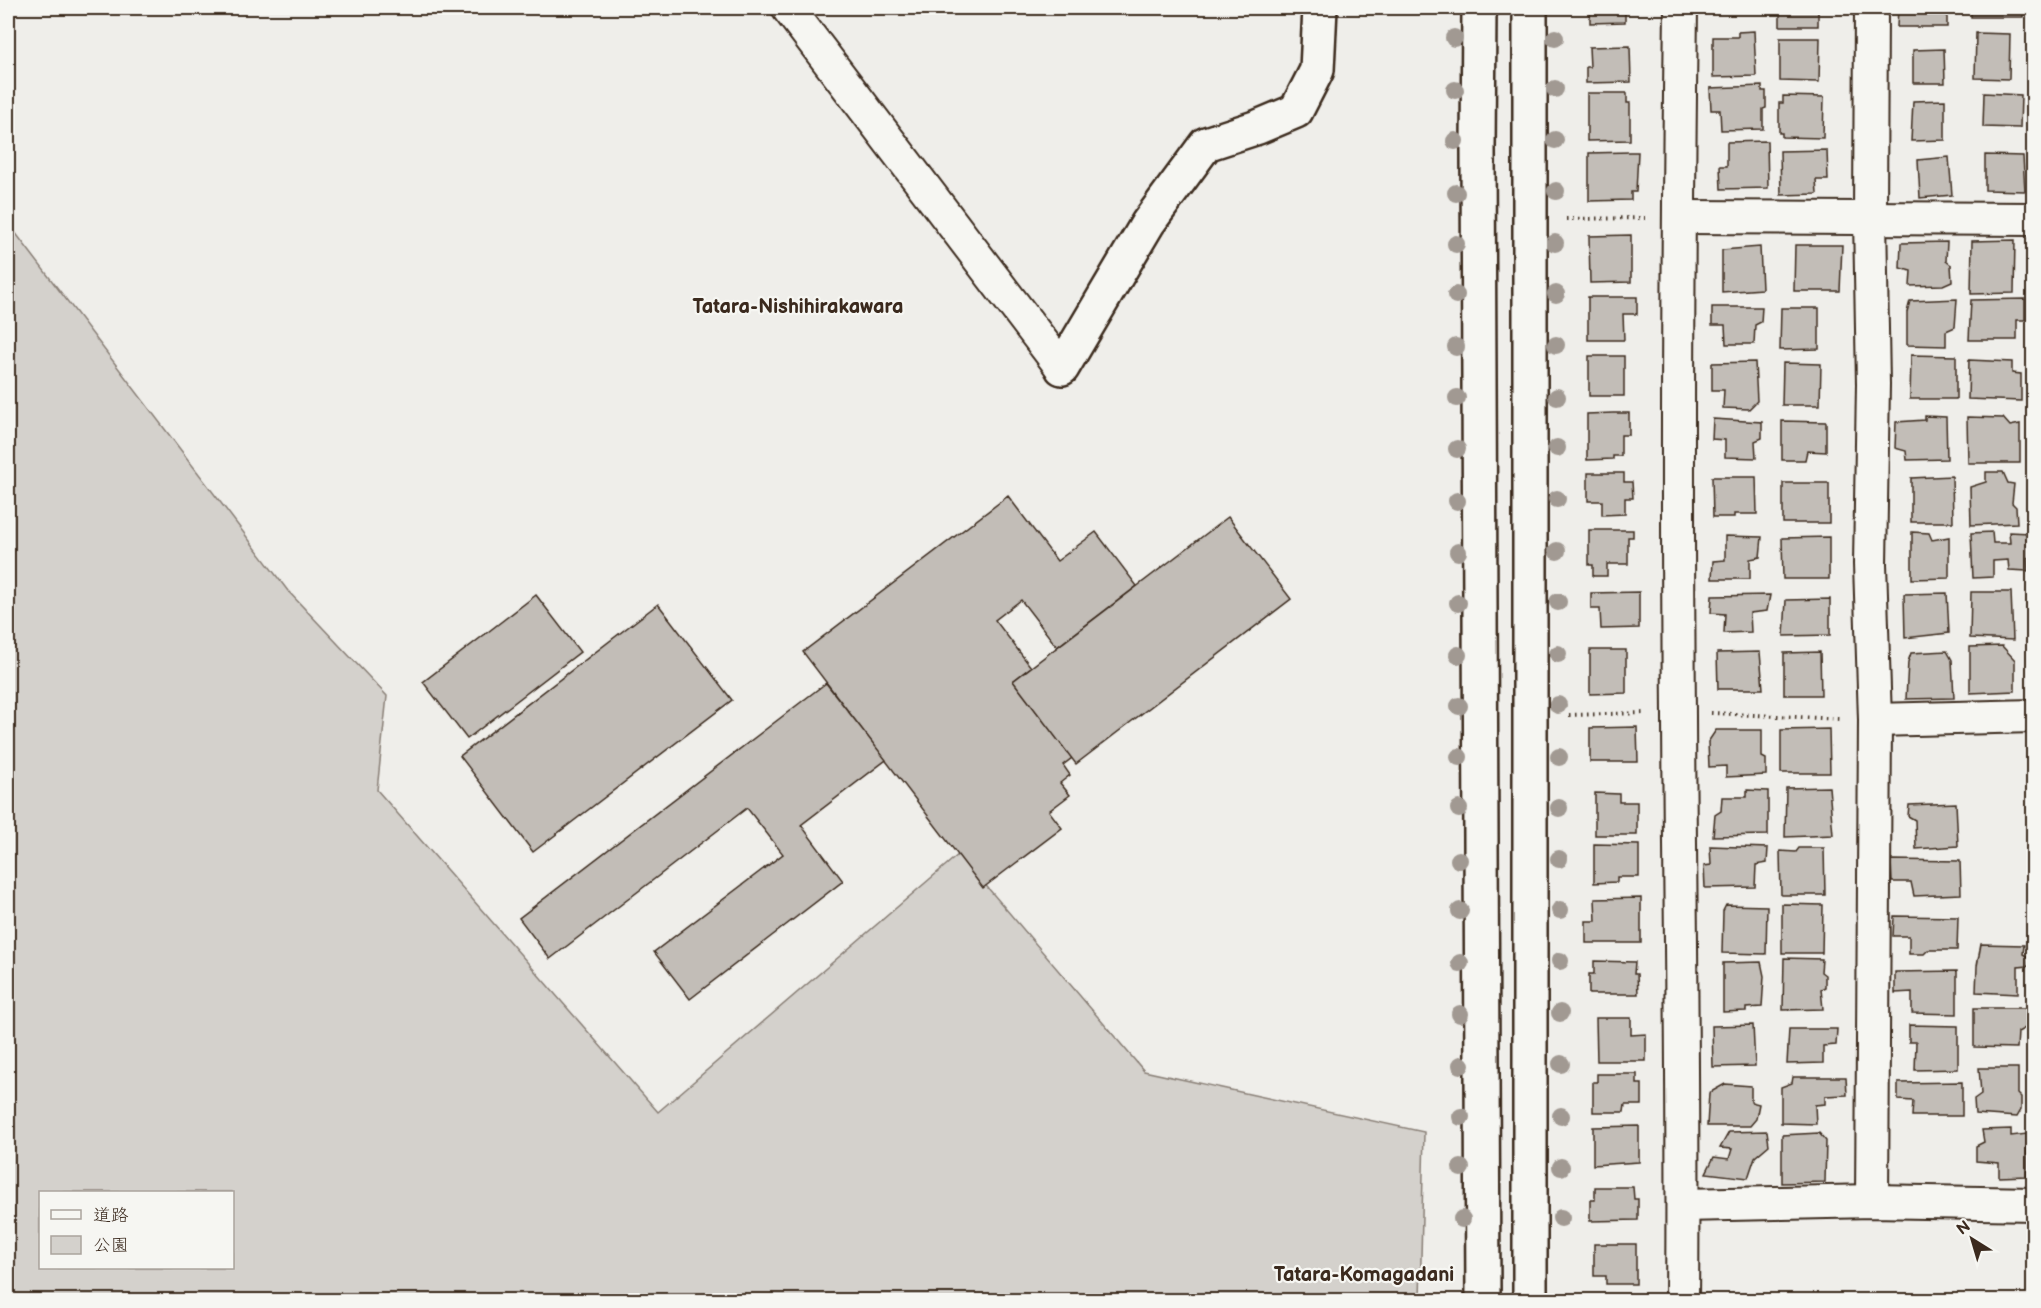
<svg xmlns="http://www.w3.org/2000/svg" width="2041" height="1308" font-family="'Balsamiq Sans','Klee One',sans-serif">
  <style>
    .green { fill: #d4d1cc; stroke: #887e75; stroke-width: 1.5; fill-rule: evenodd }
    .building { fill: #c2bdb7; stroke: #3b2a1e; stroke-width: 1.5 }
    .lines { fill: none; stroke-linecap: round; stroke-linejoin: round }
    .street-casing { stroke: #3b2a1e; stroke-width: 36 }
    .secondary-casing { stroke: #3b2a1e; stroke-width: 38 }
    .path { stroke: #3b2a1e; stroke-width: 4; stroke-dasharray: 1.5 4.5; stroke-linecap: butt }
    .street { stroke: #f6f6f2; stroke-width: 32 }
    .secondary { stroke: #f6f6f2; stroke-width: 33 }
    .tree { fill: #a19992 }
    .labels { text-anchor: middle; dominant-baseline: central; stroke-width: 4.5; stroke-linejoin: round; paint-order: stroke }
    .neighbourhood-label { font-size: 20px; font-weight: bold; fill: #3b2a1e; stroke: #f6f6f2 }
  </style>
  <rect width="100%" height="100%" fill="#efeeea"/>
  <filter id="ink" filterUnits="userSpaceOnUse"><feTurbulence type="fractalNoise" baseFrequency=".0167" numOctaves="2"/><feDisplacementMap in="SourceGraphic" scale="12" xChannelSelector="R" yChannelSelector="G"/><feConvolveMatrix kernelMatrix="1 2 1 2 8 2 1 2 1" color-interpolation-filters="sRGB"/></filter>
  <g filter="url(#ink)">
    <!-- green -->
    <path class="green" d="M8,223l280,368 99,105 -10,94 281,322 301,-258 185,217 280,61 -4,168h-1412zM40,1192h192v76h-192z"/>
    <!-- building -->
    <g class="building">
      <path d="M1590,8h35v14l-35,1z"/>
      <rect x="1780" y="8" width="38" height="18"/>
      <path d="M1898,8h57h-8v19h-50z"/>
      <rect x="1971" y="8" width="52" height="9"/>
      <path d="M1754,31l2,45 -43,1v-40h25v-5z"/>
      <path d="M1976,33l34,1 -1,45 -34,-1z"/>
      <path d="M1780,38h40l-1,44 -39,-1z"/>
      <path d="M1630,46l1,36 -45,1v-16h4l-1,-20z"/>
      <path d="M1944,49l1,34h-32v-33z"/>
      <path d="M1762,86v5h4v17l-3,1v20l-42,1 -1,-20h-9l-1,-22z"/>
      <path d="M1587,93h40v10h3v37l-43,1z"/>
      <path d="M1984,93l37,2 -1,33 -37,-1z"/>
      <path d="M1783,96l41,1 -1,41 -41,-1v-4h-3v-30h4z"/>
      <path d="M1945,100v40l-34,1 2,-40z"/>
      <path d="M1767,141l1,47 -47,1 -1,-23h7v-24z"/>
      <path d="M1827,150l1,30h-12l1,14 -36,1 -1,-44z"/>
      <path d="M1630,152h8l-2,40h-5v8l-42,1v-48z"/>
      <path d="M1985,155l38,1 2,35 -40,-1z"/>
      <path d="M1949,157l3,38 -32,3 -2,-38z"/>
      <path d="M1631,235v47l-41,1 -1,-47z"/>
      <path d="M2015,240l-1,53 -43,1 1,-53z"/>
      <path d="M1947,242l-1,19 5,4 1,16 -9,4 -33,1 1,-15 -11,-3 1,-25z"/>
      <path d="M1795,245h47l-2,46h-46z"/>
      <path d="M1760,247l2,42 -40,3v-42z"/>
      <path d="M1588,297h49v17h-14l1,26h-36z"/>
      <path d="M1957,299l-2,28 -9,4v15l-39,-1v-33l3,-11z"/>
      <path d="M2025,299v21h-8v20h-48l2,-40z"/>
      <path d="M1712,307h50l-1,15 -6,3 -1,19h-28l-1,-19h-13z"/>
      <path d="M1781,308h38v41l-39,1z"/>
      <path d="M1911,355l45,1v43h-46z"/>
      <rect x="1589" y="356" width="35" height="40"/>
      <path d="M1969,360l43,2v11l9,1v27l-53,-2z"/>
      <path d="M1755,362l2,39 -8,8 -26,-1 1,-18h-12v-27z"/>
      <path d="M1783,363l38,1 -1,41h-38z"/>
      <path d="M1613,413h16v22h-8v21h-8v3l-26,1v-46z"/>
      <path d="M1925,416l21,1 1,42 -40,1 -1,-9 -11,-3 1,-26 29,-2z"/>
      <path d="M1967,417l36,1 7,8 10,-2v39h-52z"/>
      <path d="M1713,419l49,3v16l-7,3 1,17 -31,-1v-17l-13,-1z"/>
      <path d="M1782,421l44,1v30l-19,-1 -2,9h-23z"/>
      <path d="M1986,472h17l5,11 6,1 -2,19 4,4 1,16 -46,2 -1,-38 16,-5z"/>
      <path d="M1588,473h36v9h8l1,16h-8v16l-23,1v-14h-14z"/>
      <path d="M1952,476l1,46h-42v-44z"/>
      <path d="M1712,477h44l1,37h-23v3h-21z"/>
      <rect x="1783" y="483" width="46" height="40"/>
      <path d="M1008,496l49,65 39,-29 41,54 -80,61 -36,-47 -26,20 36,47 -18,14 59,77 -9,7 7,10 -10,8 10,12 -21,16 13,17 -79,60 -180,-236z"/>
      <path d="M1228,517l63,82 -215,165 -63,-83z"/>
      <path d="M1589,530h44v7h-5v27h-21v12h-14v-11h-4z"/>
      <path d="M1912,532l17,1 3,7 17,-3v41l-37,1z"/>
      <path d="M1992,532l1,11h17l-1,-11 21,1v25h-3l1,13 -19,-1 -1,-10 -15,1v16l-20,1 -2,-45z"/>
      <path d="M1725,536l37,1 -2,20 -10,2v20h-38l1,-18 12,-1z"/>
      <path d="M1829,537v42h-46l-1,-41z"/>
      <path d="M1639,592v36l-38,1 -1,-20h-9v-16z"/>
      <path d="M1971,592h40l2,48 -43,-2z"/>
      <path d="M1947,593l2,40 -44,5 -1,-44z"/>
      <path d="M536,595l44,57 -113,87 -44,-57z"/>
      <path d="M1770,595l-3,16 -17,2 1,19 -27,1 1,-19 -14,-1 1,-17z"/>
      <path d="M1830,599v36l-46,1 2,-36z"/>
      <path d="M658,604l74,96 -199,152 -73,-96z"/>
      <path d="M2002,646l13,14v31l-45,2v-46z"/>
      <path d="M1590,650h36v43l-36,1z"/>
      <path d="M1947,651l5,9 2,38 -48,1 2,-37 3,-9z"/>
      <path d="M1760,652l3,37h-45l-1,-36z"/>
      <path d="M1820,652l1,43h-37v-42z"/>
      <path d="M826,683l60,77 -85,65 42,56 -153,118 -36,-47 129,-98 -36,-46 -197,151 -31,-41z"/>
      <path d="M1637,727l1,35h-48v-34z"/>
      <path d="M1829,729l1,44h-49v-43z"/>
      <path d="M1716,730h46v27l4,2v16l-40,2v-11l-17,1 -1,-25z"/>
      <path d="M1829,787l4,48 -48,2 1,-49z"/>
      <path d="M1747,790l21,1v44l-55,1 2,-21 6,-4 1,-14h25z"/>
      <path d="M1595,793l24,1v8h18v33h-42z"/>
      <path d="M1956,803l2,43 -42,3 -1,-29 -7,-4 1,-11z"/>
      <path d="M1594,844l45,1v32h-22v5l-23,1z"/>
      <path d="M1710,846l58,2 -1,15 -11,2 -1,22 -50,1 -1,-22 7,-1z"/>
      <path d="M1799,848h25l1,47h-44l-1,-44 16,1z"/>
      <path d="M1891,860l69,1 1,33 -47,2 -3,-14h-19z"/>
      <path d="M1641,898v45h-55v-22h10l-1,-22z"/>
      <path d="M1782,904l41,1 -1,48h-40z"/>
      <path d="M1726,905l41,1 -1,48 -44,-1 1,-42z"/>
      <path d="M1894,916l64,1 -1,33h-29l-4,4h-15v-18h-16z"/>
      <path d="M1981,944l43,1 -1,9 7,4 -1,8 -11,1v27l-42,-2 1,-26z"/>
      <path d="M1784,958l38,1 -1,13 4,3v12l-4,2 2,20 -40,1z"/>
      <path d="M1594,961l41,1 -1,12h3l1,20h-49v-20h5z"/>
      <path d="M1761,962l3,14 -2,31 -16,1v3l-23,1v-49z"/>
      <path d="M1957,971v43l-45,-1v-21l-17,1v-21z"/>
      <path d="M1974,1008h54l-1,19 -9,5 -1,16 -43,-1z"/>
      <path d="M1596,1018h35v17l15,-1v27h-49z"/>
      <path d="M1753,1025l2,41 -42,1 -1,-41z"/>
      <path d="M1909,1025l49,1v43l-43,1 1,-28h-7z"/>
      <path d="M1789,1029h48l-1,16 -13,1v17l-36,1z"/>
      <path d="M1979,1068h39v26l3,3v13l-4,7 -42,-3 -1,-15 7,-5z"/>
      <path d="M1597,1074h40v10h5v21h-17l-1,7h-31v-30h4z"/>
      <path d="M1793,1077h53l1,18 -22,1v8l-10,1 1,19 -35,-1v-36l11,-4z"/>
      <path d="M1962,1082v34h-50l1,-15 -15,-1v-17z"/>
      <path d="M1725,1084l26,2v16l8,2 -3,15 -6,7h-43l2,-33z"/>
      <path d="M1639,1126v36l-46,3v-38z"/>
      <path d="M2011,1129v7l16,-2v42l-28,1v-14l-23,-2v-15l8,-4 -2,-12z"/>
      <path d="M1767,1131l2,14 -14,12 -7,21 -42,-5 8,-16 15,2 3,-10 -12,-1 9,-16z"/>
      <path d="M1819,1133l7,8 -1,41 -43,1v-48z"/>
      <path d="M1595,1187h38l1,12h4v21l-48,1v-21h5z"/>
      <path d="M1594,1244h42v40h-30v-8h-12z"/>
    </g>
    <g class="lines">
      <defs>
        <g id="street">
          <path d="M788,8l274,360"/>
          <path d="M1681,8c-3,236 -4,472 -2,708 1,195 5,390 3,584"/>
          <path d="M1871,8l-1,210 3,166 -3,180 5,156 -3,481"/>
          <path d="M1679,217l355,2"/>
          <path d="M1875,720l159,-4"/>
          <path d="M1683,1205l189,-4 162,3"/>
        </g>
        <g id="secondary">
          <path d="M1479,8l-1,141 5,1151"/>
          <path d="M1530,8v1292"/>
          <path d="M1062,368l86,-145 58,-79 52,-17 38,-16 21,-41 3,-62"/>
        </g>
      </defs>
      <!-- street casing -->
      <use href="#street" class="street-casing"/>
      <!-- secondary casing -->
      <use href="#secondary" class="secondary-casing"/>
      <!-- path -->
      <g class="path">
        <path d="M1566,219l79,-1"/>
        <path d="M1711,713l130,6"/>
        <path d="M1569,715l77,-2"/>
      </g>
      <!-- street -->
      <use href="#street" class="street"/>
      <!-- secondary -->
      <use href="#secondary" class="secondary"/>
    </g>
    <!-- trees -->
    <g class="tree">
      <circle cx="1454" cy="38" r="9"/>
      <circle cx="1555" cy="38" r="9"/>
      <circle cx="1555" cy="89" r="9"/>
      <circle cx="1455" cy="90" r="9"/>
      <circle cx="1555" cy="140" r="9"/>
      <circle cx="1455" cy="141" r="9"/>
      <circle cx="1556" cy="191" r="9"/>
      <circle cx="1456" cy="193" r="9"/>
      <circle cx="1555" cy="243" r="9"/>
      <circle cx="1456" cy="244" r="9"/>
      <circle cx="1556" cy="294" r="9"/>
      <circle cx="1456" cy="295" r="9"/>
      <circle cx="1556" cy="345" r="9"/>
      <circle cx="1456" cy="347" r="9"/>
      <circle cx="1557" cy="397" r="9"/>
      <circle cx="1457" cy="398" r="9"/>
      <circle cx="1557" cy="448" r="9"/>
      <circle cx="1457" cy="449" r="9"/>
      <circle cx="1557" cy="499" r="9"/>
      <circle cx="1457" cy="501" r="9"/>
      <circle cx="1557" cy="551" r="9"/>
      <circle cx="1458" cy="552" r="9"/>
      <circle cx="1558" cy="602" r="9"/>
      <circle cx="1458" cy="603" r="9"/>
      <circle cx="1558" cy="654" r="9"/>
      <circle cx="1458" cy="655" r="9"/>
      <circle cx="1558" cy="705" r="9"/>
      <circle cx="1459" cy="706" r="9"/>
      <circle cx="1459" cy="757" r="9"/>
      <circle cx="1559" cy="757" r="9"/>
      <circle cx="1559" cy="808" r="9"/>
      <circle cx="1459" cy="809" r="9"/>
      <circle cx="1559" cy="859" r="9"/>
      <circle cx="1459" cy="860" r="9"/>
      <circle cx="1560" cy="910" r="9"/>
      <circle cx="1460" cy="911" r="9"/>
      <circle cx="1560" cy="961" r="9"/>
      <circle cx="1460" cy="963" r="9"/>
      <circle cx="1560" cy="1013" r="9"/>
      <circle cx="1460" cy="1014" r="9"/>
      <circle cx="1561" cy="1064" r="9"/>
      <circle cx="1461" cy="1065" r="9"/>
      <circle cx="1561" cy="1116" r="9"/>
      <circle cx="1461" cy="1117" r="9"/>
      <circle cx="1561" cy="1167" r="9"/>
      <circle cx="1461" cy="1168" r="9"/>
      <circle cx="1561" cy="1218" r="9"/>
      <circle cx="1462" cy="1219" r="9"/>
    </g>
  </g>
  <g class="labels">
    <!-- neighbourhood labels -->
    <g class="neighbourhood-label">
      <text x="798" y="307">Tatara-Nishihirakawara</text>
      <text x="1364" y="1275">Tatara-Komagadani</text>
    </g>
  </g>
  <!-- margin -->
  <rect width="2041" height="1308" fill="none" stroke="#f6f6f2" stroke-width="30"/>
  <rect x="15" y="15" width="2011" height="1278" fill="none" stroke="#3b2a1e" stroke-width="2" filter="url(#ink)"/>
  <!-- legend -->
  <rect x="39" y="1191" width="195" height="78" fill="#f6f6f2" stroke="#aba49d" stroke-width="1.5"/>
  <rect x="51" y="1210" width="30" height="9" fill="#f6f6f2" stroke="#aba49d" stroke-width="1.5"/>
  <text x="93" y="1221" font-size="18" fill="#3b2a1e">道路</text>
  <rect x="51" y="1236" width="30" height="18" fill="#d4d1cc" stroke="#aba49d" stroke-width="1.5"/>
  <text x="93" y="1251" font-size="18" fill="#3b2a1e">公園</text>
  <!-- north arrow -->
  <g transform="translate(1972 1239) rotate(323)" stroke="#f6f6f2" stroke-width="4.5" paint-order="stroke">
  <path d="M0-4.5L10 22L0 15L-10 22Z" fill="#3b2a1e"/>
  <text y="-9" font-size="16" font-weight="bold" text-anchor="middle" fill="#3b2a1e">N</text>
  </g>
</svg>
